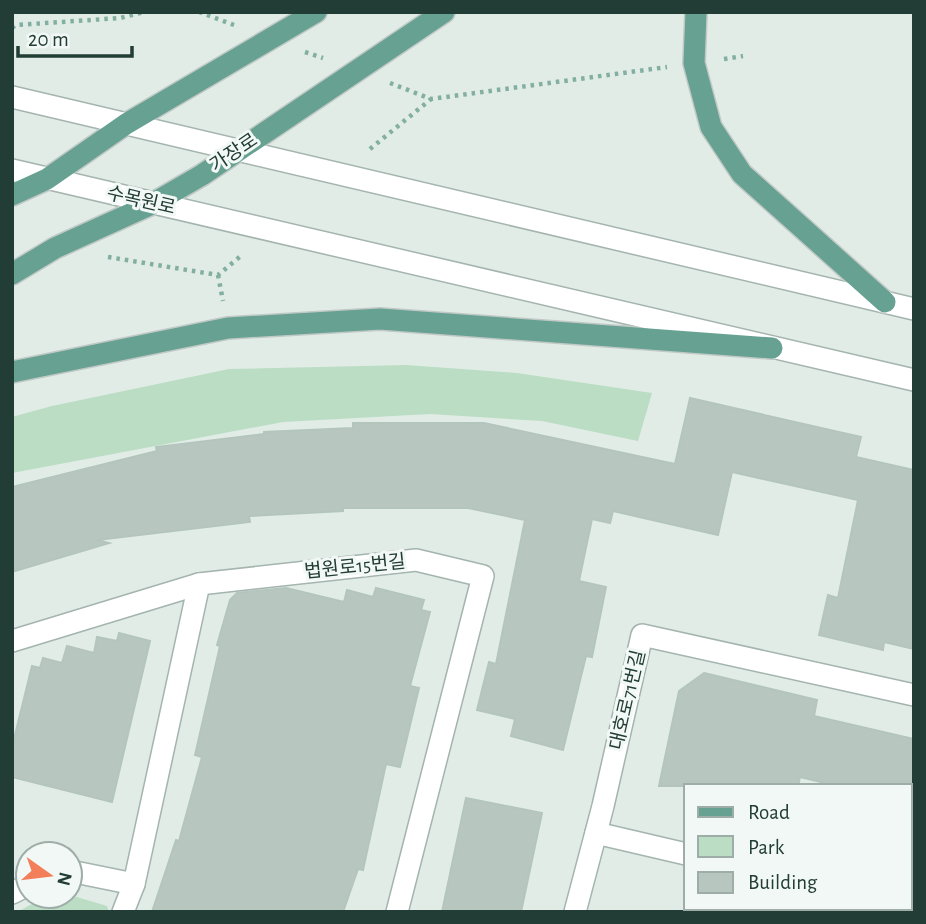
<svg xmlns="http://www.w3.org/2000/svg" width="926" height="924" font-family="'Alegreya Sans','Noto Sans KR',sans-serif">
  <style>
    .green { fill: #baddc3 }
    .building { fill: #b7c7c0; stroke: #b4c5be; stroke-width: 2 }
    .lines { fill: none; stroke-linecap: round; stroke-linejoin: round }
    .minor-casing { stroke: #a4b4ae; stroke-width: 24 }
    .major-casing { stroke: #c1c9c6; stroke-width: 24 }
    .path { stroke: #82afa1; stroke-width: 4.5; stroke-dasharray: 3.5 5; stroke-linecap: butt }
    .minor { stroke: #fff; stroke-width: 21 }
    .major { stroke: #66a192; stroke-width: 21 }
    .labels { text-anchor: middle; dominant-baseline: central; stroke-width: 6; stroke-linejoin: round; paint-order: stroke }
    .street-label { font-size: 19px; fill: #223d35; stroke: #f2f8f5 }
  </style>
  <rect width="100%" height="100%" fill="#e1ece7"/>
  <!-- green -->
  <g class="green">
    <path d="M406,365l111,8 135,20 -14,48 -96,-20 -112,-7 -147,8 -271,51v-56l40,-11 177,-37z"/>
    <path d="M70,895l37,11 2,6h-92l30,-16z"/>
  </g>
  <!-- building -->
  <g class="building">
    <path d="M690,398l171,39 -5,20 58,13v179l-30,-7 -1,8 -64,-15 9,-40 10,3 20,-98 -126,-28 -14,63 -105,-24 -3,12 -18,-4 -13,62 27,6 -14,70 -6,-1 -23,94 -52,-14 4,-17 -38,-9 12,-48 7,2 29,-144 -57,-12h-125v3l-94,5 1,6 -153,18 12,3 -97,29v-85l145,-36 -1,-4 108,-13v-2l89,-4v-5h131l191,41z"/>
    <path d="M286,588l58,14 3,-12 26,7 3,-9 48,12 -3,10 9,2 -20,74 9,2 -19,79 -14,-3 -23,106 -5,-1 -15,43h-191l24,-72 3,1 23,-84 -7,-2 25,-109 -3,-1 13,-45 7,-7z"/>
    <path d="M119,633l31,8 -38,161 -100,-25v-30l20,-81 8,2 3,-10 19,5 5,-17 27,7 3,-16 20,4z"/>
    <path d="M704,673l113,27 -3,16 100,23v47h-77l-37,-9 -2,9h-139l20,-95z"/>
    <path d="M466,798l76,15 -21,99h-79z"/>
  </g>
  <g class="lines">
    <defs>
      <g id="minor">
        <path d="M12,97l902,212"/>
        <path d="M12,170l902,210"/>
        <path d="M12,641l187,-57 217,-24 67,16 -86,336"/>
        <path d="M596,833l90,21"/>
        <path d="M70,871l64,13"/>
        <path d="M12,893l16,-8"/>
        <path d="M910,905l4,1"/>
        <path d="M123,912l11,-28 65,-300"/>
        <path d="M575,912l28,-106 39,-171 272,60"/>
      </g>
      <g id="major">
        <path d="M696,12l-2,51 17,64 31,47 143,128"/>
        <path d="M12,195l35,-16 79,-55 190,-112"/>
        <path d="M12,274l43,-26 97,-44 50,-29 242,-163"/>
        <path d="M12,372l216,-44 152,-9 392,29"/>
      </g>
    </defs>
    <!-- minor casing -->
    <use href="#minor" class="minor-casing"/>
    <!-- major casing -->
    <use href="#major" class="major-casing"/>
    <!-- path -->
    <g class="path">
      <path d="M199,12l35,13"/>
      <path d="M12,28l4,-3 104,-7 24,-6"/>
      <path d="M305,52l18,6"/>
      <path d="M724,59l19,-3"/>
      <path d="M390,83l41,16 236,-32"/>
      <path d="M370,149l61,-50"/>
      <path d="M108,257l110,18 24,-20"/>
      <path d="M218,275l5,26"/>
    </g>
    <!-- minor -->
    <use href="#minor" class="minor"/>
    <!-- major -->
    <use href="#major" class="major"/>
  </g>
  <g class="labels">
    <!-- street labels -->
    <g class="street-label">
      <text transform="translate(234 153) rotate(-34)">가장로</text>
      <text transform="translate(141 201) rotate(13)">수목원로</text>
      <text transform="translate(355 567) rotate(-6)">법원로15번길</text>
      <text transform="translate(628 700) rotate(-77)">대호로71번길</text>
    </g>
  </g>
  <!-- border -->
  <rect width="926" height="924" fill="none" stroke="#223d35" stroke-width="28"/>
  <!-- legend -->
  <rect x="684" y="784" width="228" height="126" fill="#f2f8f5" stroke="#9fada8" stroke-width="2"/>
  <rect x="698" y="807" width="35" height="10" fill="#66a192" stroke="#9fada8" stroke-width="2"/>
  <text x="748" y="819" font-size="21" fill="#223d35">Road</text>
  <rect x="698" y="836" width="35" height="21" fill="#baddc3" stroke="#9fada8" stroke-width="2"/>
  <text x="748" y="854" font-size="21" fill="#223d35">Park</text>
  <rect x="698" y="872" width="35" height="21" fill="#b7c7c0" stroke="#9fada8" stroke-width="2"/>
  <text x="748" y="889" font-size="21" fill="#223d35">Building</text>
  <!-- north arrow -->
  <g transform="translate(49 875) rotate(104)"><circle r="33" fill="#f2f8f5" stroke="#9fada8" stroke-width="2"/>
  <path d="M0-5L12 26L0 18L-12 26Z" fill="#f27e5a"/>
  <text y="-10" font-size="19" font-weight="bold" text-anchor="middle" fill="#223d35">N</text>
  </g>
  <!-- scale -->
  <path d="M18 46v10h114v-10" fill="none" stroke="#223d35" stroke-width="3.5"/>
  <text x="28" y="46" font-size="21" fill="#223d35" stroke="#f2f8f5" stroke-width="5" paint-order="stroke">20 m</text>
</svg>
